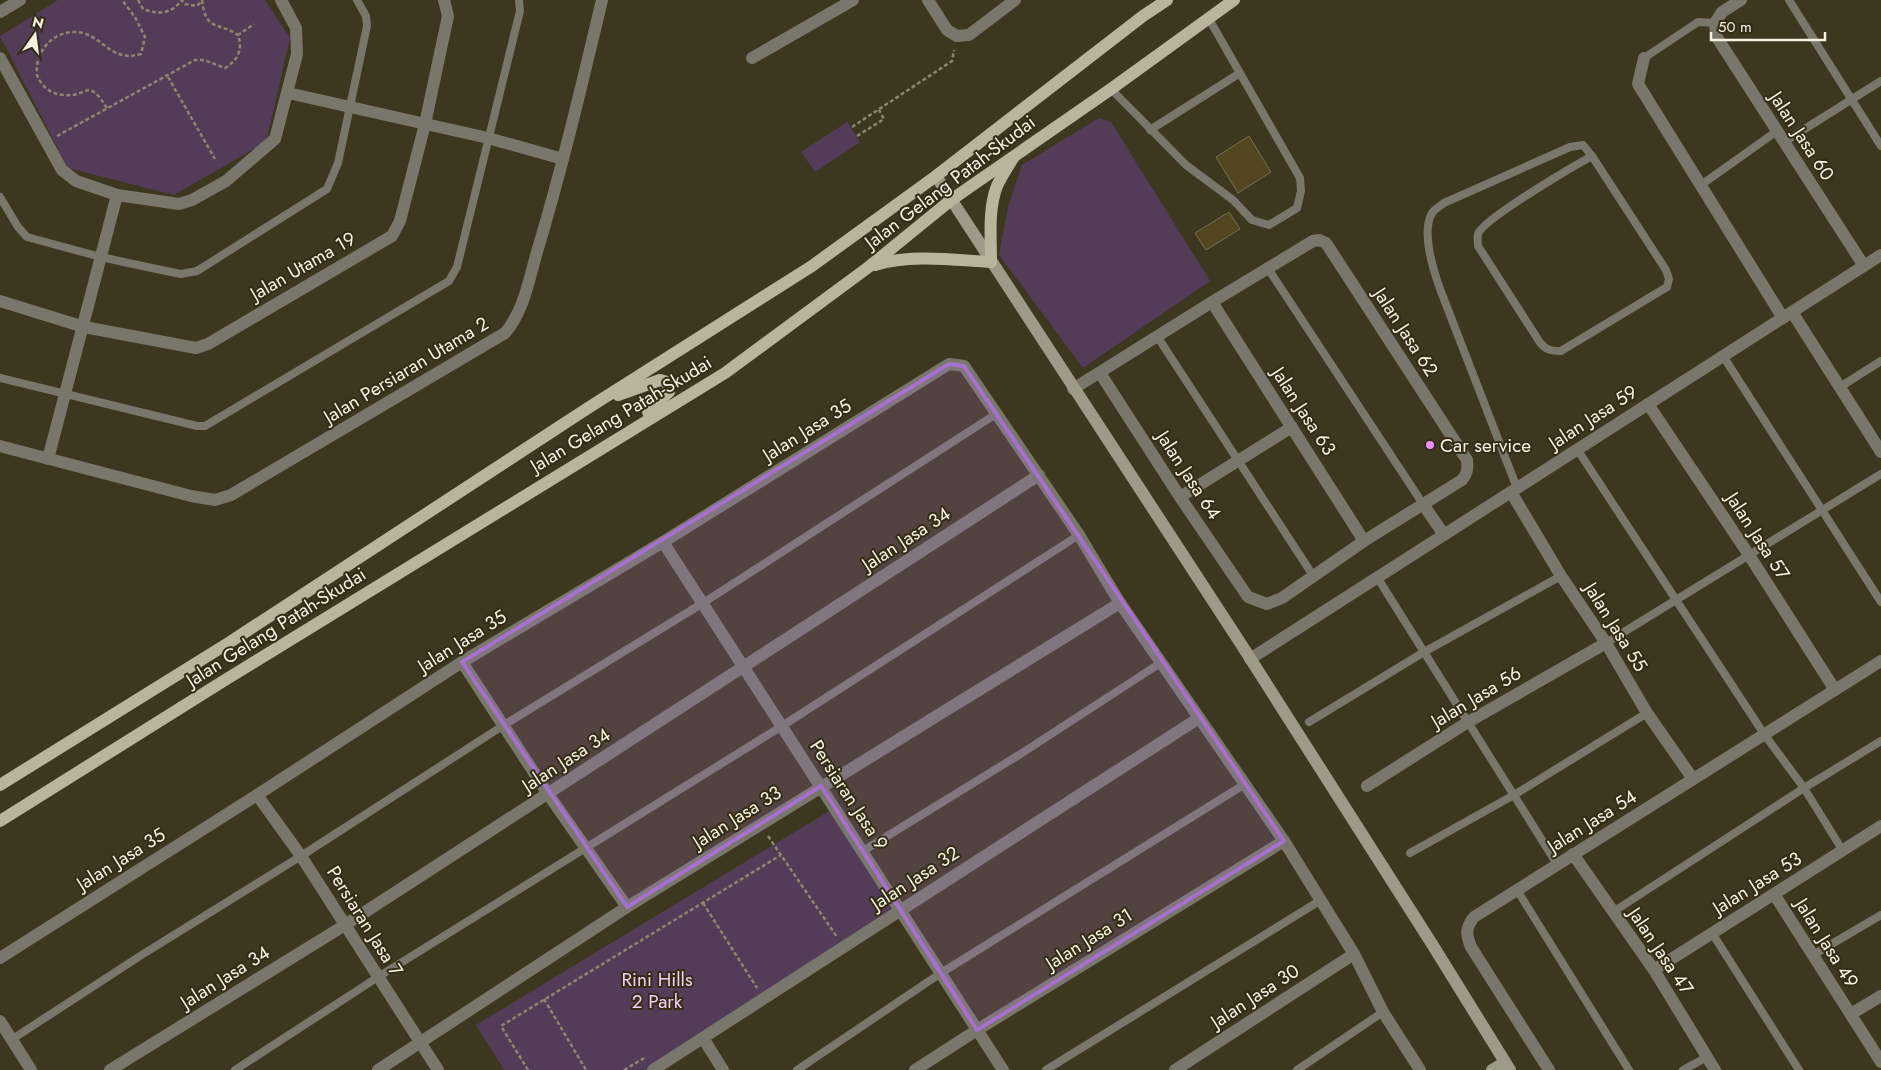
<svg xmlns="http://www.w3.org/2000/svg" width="1881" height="1070" font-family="Jost,sans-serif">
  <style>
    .green { fill: #533c58 }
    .building { fill: #524620; stroke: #766e54 }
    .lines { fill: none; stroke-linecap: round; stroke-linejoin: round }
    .path { stroke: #8b8571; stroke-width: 2.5; stroke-dasharray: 4 2.5; stroke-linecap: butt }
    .lane { stroke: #79766b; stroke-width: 8 }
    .street { stroke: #79766b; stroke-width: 12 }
    .secondary { stroke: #9f9987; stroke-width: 12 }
    .primary { stroke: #bbb49d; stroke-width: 12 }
    .marked { fill: #a671cc; fill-opacity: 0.2; stroke: #a671cc; stroke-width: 4; stroke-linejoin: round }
    .poi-dot { fill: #eb8dfc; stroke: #342c15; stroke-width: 2 }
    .labels { text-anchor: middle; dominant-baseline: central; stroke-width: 4; stroke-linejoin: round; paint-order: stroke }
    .street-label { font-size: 19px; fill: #f5f1e3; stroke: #342c15 }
    .poi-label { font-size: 19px; fill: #f5f1e3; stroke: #342c15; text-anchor: start }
    .park-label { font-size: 19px; fill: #f3cffa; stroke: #342c15 }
  </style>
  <rect width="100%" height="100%" fill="#3e371f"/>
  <!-- green -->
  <g class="green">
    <path d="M58,0h207l25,38 -24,104 -92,53 -106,-27 -68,-132z"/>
    <path d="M1099,118l12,4 99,159 -127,87 -84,-113 9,-48 14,-42z"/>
    <path d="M847,122l13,20 -45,30 -14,-20z"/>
    <path d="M831,810l69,107 -249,153h-147l-28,-45z"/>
  </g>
  <!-- building -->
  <g class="building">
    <path d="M1249,136l22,36 -33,21 -22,-36z"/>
    <path d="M1229,212l11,17 -34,21 -11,-17z"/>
  </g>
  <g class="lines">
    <!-- path -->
    <g class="path">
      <path d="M138,0l5,9c16,6 28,5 39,-9l3,4 11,2 6,-4"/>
      <path d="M202,0c4,32 15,21 36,35"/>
      <path d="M168,77l47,82"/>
      <path d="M107,108c-4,-5 -8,-14 -15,-17 -5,-2 -9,1 -14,3 -12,3 -27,1 -35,-9 -3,-4 -5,-6 -6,-10 -3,-27 22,-50 49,-41 12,4 21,16 33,20 8,3 14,2 22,0l4,-17 -10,-20 -13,-17"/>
      <path d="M852,127l100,-66 2,-11"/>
      <path d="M57,136l138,-76h9l21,8c13,-8 18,-18 13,-33l16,-11"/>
      <path d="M857,136l27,-17 -5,-9"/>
      <path d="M768,836l69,101"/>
      <path d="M703,903l54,85"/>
      <path d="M544,999l42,71"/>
      <path d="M528,1070l-27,-44 280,-171"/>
      <path d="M624,1070l22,-13"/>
    </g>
    <!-- lane -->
    <g class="lane">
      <path d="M1789,0l92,146"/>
      <path d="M1644,58l54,-36 17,1"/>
      <path d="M1111,89l75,76 47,35 19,20 17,5 28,-17 4,-17 -1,-13 -91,-159"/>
      <path d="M1150,130l90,-57"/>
      <path d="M1784,142l97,-61"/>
      <path d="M1701,185l76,-54"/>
      <path d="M0,197l18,30 9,10 74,20 46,10 34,7 16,-3 130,-82 11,-26 29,-137 -1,-10 -9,-16"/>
      <path d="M1267,267l156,237"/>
      <path d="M1157,336l157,241"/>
      <path d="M1723,356l158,246"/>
      <path d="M0,378l197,48h8l244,-145 8,-14 63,-256 -1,-11"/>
      <path d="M1840,387l41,-26"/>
      <path d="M1577,449l187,285 40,54 39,63"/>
      <path d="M1517,488l-77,-199c-7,-20 -19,-57 -8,-76 3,-4 8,-7 12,-10l126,-56 13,-2 9,11 74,114 3,9 -2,8 -106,64c-10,0 -16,-1 -22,-10l-61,-95c0,-3 -1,-9 0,-12 5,-15 96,-68 114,-78"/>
      <path d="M1377,577l180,287"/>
      <path d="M1606,643l275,-169"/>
      <path d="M1309,722l115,-70 137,-76"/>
      <path d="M863,851l159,-98 140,-91"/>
      <path d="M1410,853l104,-58 133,-82"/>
      <path d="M1517,890l112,180"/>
      <path d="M1613,912l191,-124 77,-47"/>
      <path d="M1712,933l87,137"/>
      <path d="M1813,955l68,-40"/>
      <path d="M11,1040l129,-84 161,-100 203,-131 199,-122 293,-189"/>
      <path d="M235,1070l143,-93 404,-251 297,-191"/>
      <path d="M797,1070l144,-97 304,-189"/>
      <path d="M1046,1070l275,-170"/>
      <path d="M1297,1070l86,-58"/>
      <path d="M1683,1070l24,-13"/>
    </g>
    <!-- street -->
    <g class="street">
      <path d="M928,0l19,30 10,6 12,-1 46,-35"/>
      <path d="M1741,0l-19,12 -7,11 1,13 148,230"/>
      <path d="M0,12l20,-12"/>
      <path d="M0,58l62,112 14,11 41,14 62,9 13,-4 34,-19 49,-42 22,-85 -1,-26 -15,-28"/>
      <path d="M752,58l101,-58"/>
      <path d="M1644,58l-6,26 145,234"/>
      <path d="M288,93l200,45 75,21"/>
      <path d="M0,301l84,26 112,21 12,-4 184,-108 8,-15 25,-97 23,-108 -4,-16"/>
      <path d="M1212,302l152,239"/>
      <path d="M1792,312l89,140"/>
      <path d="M1073,389l139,-87 101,-61 6,-1 7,3 141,217c1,9 0,14 -5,20l-98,61 -82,57 -15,6 -19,-7 -68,-100 -80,-124"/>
      <path d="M1648,404l101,151 86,135"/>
      <path d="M0,446l191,50 24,4 16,-5 274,-162c19,-22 24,-54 32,-81 25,-83 45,-168 65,-252"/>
      <path d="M48,459l69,-264"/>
      <path d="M1511,492l50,84 45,67 41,70 46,66"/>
      <path d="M1180,497l112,-70"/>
      <path d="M1423,504l21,31"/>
      <path d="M663,542l340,528"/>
      <path d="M1250,659l631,-404"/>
      <path d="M462,662l86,132 79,113"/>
      <path d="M1367,786l101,-64 138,-79"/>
      <path d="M257,795l44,61 137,214"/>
      <path d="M1573,854l81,116 61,100"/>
      <path d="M1774,894l107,168"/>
      <path d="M0,958l257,-163 205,-133 201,-120 286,-178 15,2 115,169 41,68 164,238 70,113 29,58 37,58"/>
      <path d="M1654,970l227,-144"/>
      <path d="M1851,1014l30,-18"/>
      <path d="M0,1021l31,49"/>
      <path d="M703,1038l20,32"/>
      <path d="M110,1070l235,-145 694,-450"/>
      <path d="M378,1070l249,-163 493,-304"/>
      <path d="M653,1070l546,-352"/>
      <path d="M915,1070l62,-40 307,-189"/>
      <path d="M1175,1070l179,-116"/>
      <path d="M1549,1070l-78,-123c-5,-12 -6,-19 3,-30l407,-256"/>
    </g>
    <!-- secondary -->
    <g class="secondary">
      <path d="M936,176l305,468 191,300 78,126"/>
      <path d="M1492,1070l13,-8"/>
    </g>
    <!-- primary -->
    <g class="primary">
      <path d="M875,265c37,-11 78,-5 116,-3 0,-25 -3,-53 6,-76 4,-9 11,-19 16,-28"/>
      <path d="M618,395l42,-15 8,2 1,10 -21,20"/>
      <path d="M0,785l230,-143 358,-234 224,-142 124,-90 207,-160 24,-16"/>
      <path d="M0,821l225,-141 500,-307 145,-107 81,-66 160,-111 123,-89"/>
    </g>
  </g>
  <!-- marked area -->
  <path class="marked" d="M949,364l15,2 320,475 -307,189 -156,-244 -194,121 -165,-245z"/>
  <!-- markers -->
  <circle class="poi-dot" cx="1430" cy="445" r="5"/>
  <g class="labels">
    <!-- street labels -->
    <g class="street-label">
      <text transform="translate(1802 136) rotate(57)">Jalan Jasa 60</text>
      <text transform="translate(950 182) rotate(-37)">Jalan Gelang Patah-Skudai</text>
      <text transform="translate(303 266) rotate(-30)">Jalan Utama 19</text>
      <text transform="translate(1406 332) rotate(57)">Jalan Jasa 62</text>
      <text transform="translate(406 370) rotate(-31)">Jalan Persiaran Utama 2</text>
      <text transform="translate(1304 411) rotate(57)">Jalan Jasa 63</text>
      <text transform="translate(621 414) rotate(-31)">Jalan Gelang Patah-Skudai</text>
      <text transform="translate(1593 417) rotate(-33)">Jalan Jasa 59</text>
      <text transform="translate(807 430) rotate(-32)">Jalan Jasa 35</text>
      <text transform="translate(1189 475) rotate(57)">Jalan Jasa 64</text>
      <text transform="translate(1758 536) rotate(57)">Jalan Jasa 57</text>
      <text transform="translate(906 539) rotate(-33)">Jalan Jasa 34</text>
      <text transform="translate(276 627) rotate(-32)">Jalan Gelang Patah-Skudai</text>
      <text transform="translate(1616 627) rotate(58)">Jalan Jasa 55</text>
      <text transform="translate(462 641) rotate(-32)">Jalan Jasa 35</text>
      <text transform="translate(1476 697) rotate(-31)">Jalan Jasa 56</text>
      <text transform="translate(566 760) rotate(-33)">Jalan Jasa 34</text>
      <text transform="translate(849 795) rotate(57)">Persiaran Jasa 9</text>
      <text transform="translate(737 817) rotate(-32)">Jalan Jasa 33</text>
      <text transform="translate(1592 821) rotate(-32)">Jalan Jasa 54</text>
      <text transform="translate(121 859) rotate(-32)">Jalan Jasa 35</text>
      <text transform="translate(915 878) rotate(-33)">Jalan Jasa 32</text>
      <text transform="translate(1757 883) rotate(-32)">Jalan Jasa 53</text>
      <text transform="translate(365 921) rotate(58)">Persiaran Jasa 7</text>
      <text transform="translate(1089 939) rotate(-32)">Jalan Jasa 31</text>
      <text transform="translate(1827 943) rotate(58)">Jalan Jasa 49</text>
      <text transform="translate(1661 951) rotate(56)">Jalan Jasa 47</text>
      <text transform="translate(225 977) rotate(-32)">Jalan Jasa 34</text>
      <text transform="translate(1255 996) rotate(-33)">Jalan Jasa 30</text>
    </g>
    <!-- poi labels -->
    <g class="poi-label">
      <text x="1440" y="445">Car service</text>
    </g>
    <!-- park labels -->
    <g class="park-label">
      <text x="657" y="979">Rini Hills<tspan x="657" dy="22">2 Park</tspan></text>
    </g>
  </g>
  <!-- north arrow -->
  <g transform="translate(35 35) rotate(14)" stroke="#342c15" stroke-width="4" paint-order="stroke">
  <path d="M0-4L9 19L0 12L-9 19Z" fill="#f5f1e3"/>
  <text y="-8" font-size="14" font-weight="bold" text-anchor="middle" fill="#f5f1e3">N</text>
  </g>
  <!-- scale -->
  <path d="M1711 32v8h114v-8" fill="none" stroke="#f5f1e3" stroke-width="2.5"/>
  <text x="1718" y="32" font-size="15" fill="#f5f1e3" stroke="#342c15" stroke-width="4" paint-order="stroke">50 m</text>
</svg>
